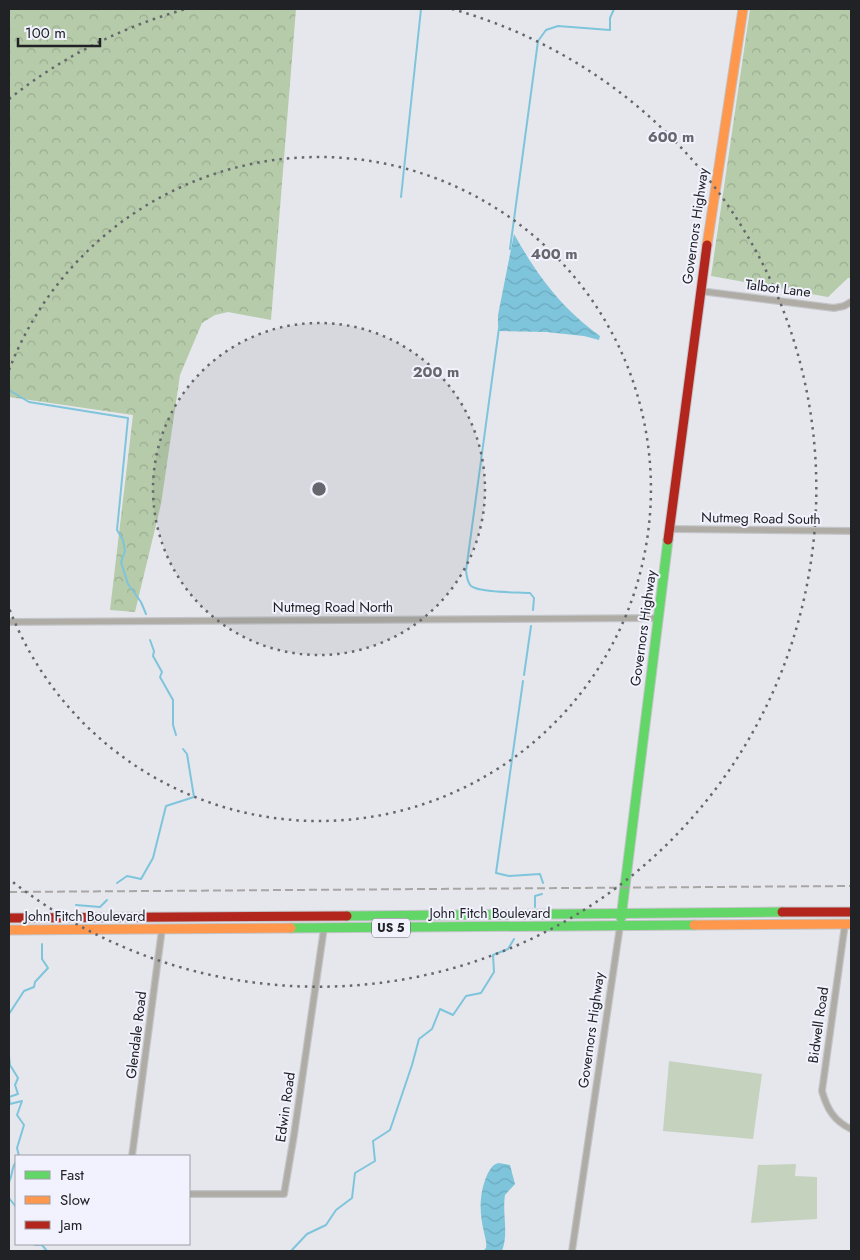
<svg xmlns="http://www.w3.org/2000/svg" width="860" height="1260" font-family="Jost,sans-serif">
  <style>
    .forest { fill: url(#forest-crowns) }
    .park { fill: #c4d2be }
    .water { fill: url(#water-waves) }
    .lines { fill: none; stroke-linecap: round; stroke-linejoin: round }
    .stream { stroke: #7ec5dc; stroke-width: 2 }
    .street-casing { stroke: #c3c4c8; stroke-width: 8 }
    .fast-casing { stroke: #c3c4c8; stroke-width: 11 }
    .slow-casing { stroke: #c3c4c8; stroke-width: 11 }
    .jam-casing { stroke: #c3c4c8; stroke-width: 11 }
    .street { stroke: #afaba5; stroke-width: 5.5 }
    .fast { stroke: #63d668; stroke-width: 9 }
    .slow { stroke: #ff974d; stroke-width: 9 }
    .jam { stroke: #b3261e; stroke-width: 9 }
    .rail { stroke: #a9a6a5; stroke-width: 2; stroke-dasharray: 8 4; stroke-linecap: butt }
    .ring { fill: none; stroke: #66676c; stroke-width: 2.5; stroke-dasharray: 2.5 5 }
    .labels { text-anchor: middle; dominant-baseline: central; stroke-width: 4; stroke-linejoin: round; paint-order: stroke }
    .shield { fill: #f1f2fd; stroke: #5f6066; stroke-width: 1 }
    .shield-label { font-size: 12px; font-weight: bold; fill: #212226 }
    .street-label { font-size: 14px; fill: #212226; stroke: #f1f2fd }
    .centre { fill: #66676c; stroke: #f1f2fd; stroke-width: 2.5 }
    .ring-label { font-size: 15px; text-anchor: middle; font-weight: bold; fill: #66676c; stroke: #f1f2fd; stroke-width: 4; stroke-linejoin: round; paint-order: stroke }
  </style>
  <defs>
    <pattern id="forest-crowns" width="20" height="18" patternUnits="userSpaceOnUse" patternTransform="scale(1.25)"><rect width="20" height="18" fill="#b5cba9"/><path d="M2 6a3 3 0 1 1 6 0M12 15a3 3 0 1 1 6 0" fill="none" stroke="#9bae91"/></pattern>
    <pattern id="water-waves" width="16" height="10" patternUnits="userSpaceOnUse" patternTransform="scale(1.25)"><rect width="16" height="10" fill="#7ec5dc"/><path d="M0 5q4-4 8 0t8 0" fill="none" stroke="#6da9bd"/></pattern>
  </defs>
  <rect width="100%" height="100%" fill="#e6e7ed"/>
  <!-- forest -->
  <g class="forest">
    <path d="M9,9h287l-25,311 -43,-8 -13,3 -13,8 -22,52 -19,129 -26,108 -25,-2 23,-195 -124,-18z"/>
    <path d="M750,9h101v269h-3l-20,19 -117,-21z"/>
  </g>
  <!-- park -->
  <g class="park">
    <path d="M669,1061l93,13 -9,65 -90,-8z"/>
    <path d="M796,1164l-1,12 22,1v42l-66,4 7,-58z"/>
  </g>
  <!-- water -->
  <g class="water">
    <path d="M514,234c23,41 47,74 86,102l-1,4 -15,-4 -38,-4 -47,-1 -1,-6v-10z"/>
    <path d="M499,1163l11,2 5,19 -10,11c-3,19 4,38 -3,56h-19l3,-3c1,-6 -1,-10 -2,-16 -5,-20 -5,-40 4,-59 3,-5 5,-9 11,-10z"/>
  </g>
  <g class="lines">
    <!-- stream -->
    <g class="stream">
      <path d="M401,197l20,-188"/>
      <path d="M510,249l28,-208 8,-11 12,-4 52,4v-12l4,-9"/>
      <path d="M499,328l-33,243c1,5 1,11 5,15 9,7 46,6 59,7l4,5 -1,12"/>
      <path d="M9,390l20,12 99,16 -11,112 6,10 2,11 -4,11 7,22 13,18 5,12"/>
      <path d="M150,640l4,11 -1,5 9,16 -2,5 13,23v25l3,10"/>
      <path d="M524,675l7,-49"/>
      <path d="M523,681l-27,192 13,3 31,-2 3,9"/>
      <path d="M117,883l10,-7 14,3 12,-21 13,-52 28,-9 -7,-43 -4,-5"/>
      <path d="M76,905l24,2 7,-7"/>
      <path d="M535,907v-11l7,-2"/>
      <path d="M9,1014l15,-23 10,-4 1,-5 13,-14 -6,-9v-15"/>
      <path d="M9,1056l1,9 8,13 -3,7 3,9 -9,3 1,7 12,-3 -5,14 7,10 -7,23 2,8"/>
      <path d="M9,1182c4,-7 2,-14 7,-20"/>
      <path d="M9,1198l7,9"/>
      <path d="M36,1244l-1,1h7l5,6"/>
      <path d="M51,1251h4"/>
      <path d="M291,1251l16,-17 19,-9 10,-15 16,-12 3,-25 20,-12 -2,-20 17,-11 22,-65 7,-26 13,-10 8,-20 13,6 13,-19 15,-3 13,-21 -1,-17 15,-6 6,-10"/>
    </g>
    <defs>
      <g id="street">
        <path d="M700,291l134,17 10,-2 7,-4"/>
        <path d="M670,529l181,2"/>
        <path d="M9,622l649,-4"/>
        <path d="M845,924l-23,167c5,18 12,30 29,38"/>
        <path d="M132,1156l30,-227"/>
        <path d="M189,1194h95l10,-59 30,-207"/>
        <path d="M572,1251l48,-325"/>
      </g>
      <g id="fast">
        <path d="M347,916l435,-4"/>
        <path d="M621,918l47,-378"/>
        <path d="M291,928l403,-3"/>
      </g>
      <g id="slow">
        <path d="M707,245l36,-236"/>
        <path d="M694,925l157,-1"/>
        <path d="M9,930l282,-2"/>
      </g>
      <g id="jam">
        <path d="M668,540l39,-295"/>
        <path d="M782,912h69"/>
        <path d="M9,918l338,-2"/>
      </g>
    </defs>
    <!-- street casing -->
    <use href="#street" class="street-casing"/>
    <!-- fast casing -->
    <use href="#fast" class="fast-casing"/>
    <!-- slow casing -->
    <use href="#slow" class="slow-casing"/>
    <!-- jam casing -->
    <use href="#jam" class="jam-casing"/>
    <!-- street -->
    <use href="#street" class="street"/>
    <!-- fast -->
    <use href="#fast" class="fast"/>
    <!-- slow -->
    <use href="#slow" class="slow"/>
    <!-- jam -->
    <use href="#jam" class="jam"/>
    <!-- rail -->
    <path class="rail" d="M9,892l842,-6"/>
  </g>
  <!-- distance rings -->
  <circle cx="319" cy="489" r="166" fill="#66676c" fill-opacity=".12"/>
  <g class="ring">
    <circle cx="319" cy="489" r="166"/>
    <path d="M9 370A332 332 0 1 1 9 608"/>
    <path d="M9 99A498 498 0 0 1 186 9M452 9A498 498 0 1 1 9 879"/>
  </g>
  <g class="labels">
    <!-- shield labels -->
    <rect class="shield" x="372" y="918.5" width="38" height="19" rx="4"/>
    <g class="shield-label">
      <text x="391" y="928">US 5</text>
    </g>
    <!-- street labels -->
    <g class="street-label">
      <text transform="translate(695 226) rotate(-82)">Governors Highway</text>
      <text transform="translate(778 288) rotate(7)">Talbot Lane</text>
      <text transform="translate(761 518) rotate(1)">Nutmeg Road South</text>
      <text x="333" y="607">Nutmeg Road North</text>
      <text transform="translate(643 628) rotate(-82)">Governors Highway</text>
      <text x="490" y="913">John Fitch Boulevard</text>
      <text x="85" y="916">John Fitch Boulevard</text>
      <text transform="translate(818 1025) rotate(-82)">Bidwell Road</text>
      <text transform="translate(591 1030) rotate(-82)">Governors Highway</text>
      <text transform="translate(136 1035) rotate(-83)">Glendale Road</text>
      <text transform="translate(285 1107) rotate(-82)">Edwin Road</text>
    </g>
  </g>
  <circle cx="319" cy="489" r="8" class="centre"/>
  <g class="ring-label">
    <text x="671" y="142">600 m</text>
    <text x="554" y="259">400 m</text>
    <text x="436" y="377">200 m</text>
  </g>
  <!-- border -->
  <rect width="860" height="1260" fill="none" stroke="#212226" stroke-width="20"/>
  <!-- legend -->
  <rect x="15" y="1155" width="175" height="90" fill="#f1f2fd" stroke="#9e9fa7"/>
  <rect x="25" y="1171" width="25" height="8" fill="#63d668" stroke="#9e9fa7"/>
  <text x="60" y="1180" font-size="15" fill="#212226">Fast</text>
  <rect x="25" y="1196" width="25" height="8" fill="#ff974d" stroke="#9e9fa7"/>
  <text x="60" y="1205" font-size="15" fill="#212226">Slow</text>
  <rect x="25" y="1221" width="25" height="8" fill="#b3261e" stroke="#9e9fa7"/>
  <text x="60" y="1230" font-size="15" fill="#212226">Jam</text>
  <!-- scale -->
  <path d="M18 38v8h82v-8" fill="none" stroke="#212226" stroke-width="2.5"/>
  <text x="25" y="38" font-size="15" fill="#212226" stroke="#f1f2fd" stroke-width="4" paint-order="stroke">100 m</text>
</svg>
